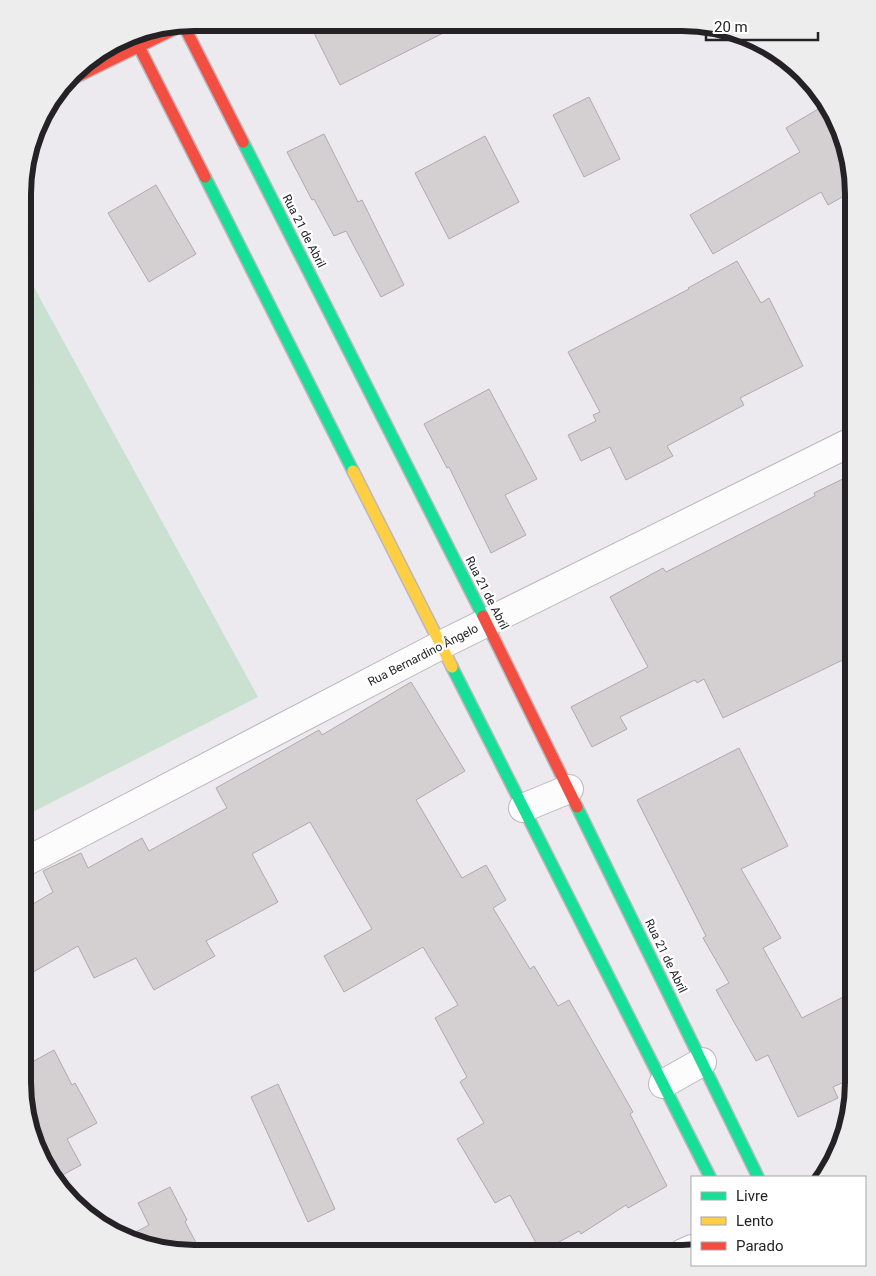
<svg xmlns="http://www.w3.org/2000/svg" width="876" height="1276" font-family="Roboto,sans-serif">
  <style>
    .green { fill: #cae1d2 }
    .building { fill: #d4d0d2; stroke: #aeabad }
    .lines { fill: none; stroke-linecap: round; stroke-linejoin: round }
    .street-casing { stroke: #bab8bc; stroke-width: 30 }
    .fast-casing { stroke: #bab8bc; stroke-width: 14 }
    .slow-casing { stroke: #bab8bc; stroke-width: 14 }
    .jam-casing { stroke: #bab8bc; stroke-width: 14 }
    .street { stroke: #fcfcfd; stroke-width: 28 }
    .fast { stroke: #16e098; stroke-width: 11 }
    .slow { stroke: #ffcf43; stroke-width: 11 }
    .jam { stroke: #f24e42; stroke-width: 11 }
    .labels { text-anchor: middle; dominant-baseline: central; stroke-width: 4.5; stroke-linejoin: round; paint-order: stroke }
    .street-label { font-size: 12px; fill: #242225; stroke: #fff }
    .rim { fill: none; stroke: #242225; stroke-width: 6 }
  </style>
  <rect width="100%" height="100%" fill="#edeaef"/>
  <!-- green -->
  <path class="green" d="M24,269l234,428 -235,120z"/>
  <!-- building -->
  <g class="building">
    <path d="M309,23h154l-123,62z"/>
    <path d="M589,97l31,62 -36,18 -31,-62z"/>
    <path d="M825,105l11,13 17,73 -25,14 -7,-13 -108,62 -23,-39 110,-63 -14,-24z"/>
    <path d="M324,134l34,68 4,-2 42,85 -23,12 -35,-66 -12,5 -20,-37 -2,1 -25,-48z"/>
    <path d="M485,136l34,66 -70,37 -34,-66z"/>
    <path d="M156,185l40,69 -47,28 -41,-69z"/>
    <path d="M737,261l24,42 8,-5 34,68 -63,32 4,7 -77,41 6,10 -47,24 -16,-33 -29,14 -13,-26 28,-14 -3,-6 7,-3 -32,-60 121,-63 -1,-1z"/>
    <path d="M489,389l48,90 -32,16 21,40 -35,18 -42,-86 -2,1 -23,-44z"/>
    <path d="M853,474v181l-130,63 -19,-39 -7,4 -2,-3 -75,37 7,12 -35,18 -21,-40 77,-40 -38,-70 53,-29 3,4 149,-76 -1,-3z"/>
    <path d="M411,682l54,89 -49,29 46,78 24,-13 20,35 -13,8 37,61 4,-3 24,40 11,-6 64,112 -3,2 37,72 -39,22 -2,-3 -45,29 -2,-3 -38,21 -31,-57 -15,8 -38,-64 27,-16 -24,-41 7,-5 -32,-59 23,-13 -35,-58 -79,45 -20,-36 48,-27 -62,-107 -58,32 26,48 -72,39 9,15 -61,34 -18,-32 -42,20 -16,-32 -55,32v-68l30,-18 -10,-21 38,-18 7,15 54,-30 7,13 78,-43 -11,-20 103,-58 3,5z"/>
    <path d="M739,748l49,98 -47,23 40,69 -18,10 39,70 51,-26v86l-20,9 5,11 -40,19 -30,-62 -12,6 -40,-71 13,-7 -26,-45 3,-2 -69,-136z"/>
    <path d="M54,1050l18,35 3,-2 22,40 -30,16 14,26 -24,13 -17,-20 -18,-76 1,-15z"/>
    <path d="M278,1084l57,125 -27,13 -57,-125z"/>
    <path d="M170,1187l17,33 -2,2 16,30h-29l-42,-17 19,-10 -11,-22z"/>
  </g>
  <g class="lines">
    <defs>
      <g id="street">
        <path d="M523,808l46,-19"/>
        <path d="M23,863l418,-218 412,-204"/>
        <path d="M663,1084l39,-22"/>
        <path d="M683,1253l9,-4"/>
      </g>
      <g id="fast">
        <path d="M243,142l240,474"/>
        <path d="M205,177l148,294"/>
        <path d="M452,667l258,510"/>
        <path d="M577,807l181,370"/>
      </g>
      <path id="slow" d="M353,471l99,196"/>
      <g id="jam">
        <path d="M183,24l60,118"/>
        <path d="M133,35l72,142"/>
        <path d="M68,81l117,-57"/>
        <path d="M483,616l94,191"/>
      </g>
    </defs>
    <!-- street casing -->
    <use href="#street" class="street-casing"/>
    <!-- fast casing -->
    <use href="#fast" class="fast-casing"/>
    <!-- slow casing -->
    <use href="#slow" class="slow-casing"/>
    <!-- jam casing -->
    <use href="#jam" class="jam-casing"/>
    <!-- street -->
    <use href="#street" class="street"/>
    <!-- fast -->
    <use href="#fast" class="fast"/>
    <!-- slow -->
    <use href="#slow" class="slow"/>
    <!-- jam -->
    <use href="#jam" class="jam"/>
  </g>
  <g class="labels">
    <!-- street labels -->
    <g class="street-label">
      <text transform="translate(304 231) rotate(63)">Rua 21 de Abril</text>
      <text transform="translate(487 593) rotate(63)">Rua 21 de Abril</text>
      <text transform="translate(423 655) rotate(-27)">Rua Bernardino Ângelo</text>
      <text transform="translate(666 956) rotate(64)">Rua 21 de Abril</text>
    </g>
  </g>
  <!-- crop -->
  <path d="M0 0H876V1276H0ZM194 31H682A163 163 0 0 1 845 194V1082A163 163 0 0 1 682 1245H194A163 163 0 0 1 31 1082V194A163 163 0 0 1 194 31Z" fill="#ededee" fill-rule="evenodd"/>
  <path class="rim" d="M194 31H682A163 163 0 0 1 845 194V1082A163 163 0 0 1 682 1245H194A163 163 0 0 1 31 1082V194A163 163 0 0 1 194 31Z"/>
  <!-- legend -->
  <rect x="691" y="1176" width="175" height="90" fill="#ffffff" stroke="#a7a7a8"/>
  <rect x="701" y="1192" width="25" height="8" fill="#16e098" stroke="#a7a7a8"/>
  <text x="736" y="1201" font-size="15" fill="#242225">Livre</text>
  <rect x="701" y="1217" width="25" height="8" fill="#ffcf43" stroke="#a7a7a8"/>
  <text x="736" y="1226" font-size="15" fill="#242225">Lento</text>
  <rect x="701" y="1242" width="25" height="8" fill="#f24e42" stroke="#a7a7a8"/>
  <text x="736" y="1251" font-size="15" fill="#242225">Parado</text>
  <!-- scale -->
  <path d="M706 32v8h112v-8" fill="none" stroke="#242225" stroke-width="2.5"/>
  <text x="714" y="32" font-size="15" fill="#242225" stroke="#ffffff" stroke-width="4" paint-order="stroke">20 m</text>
</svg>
